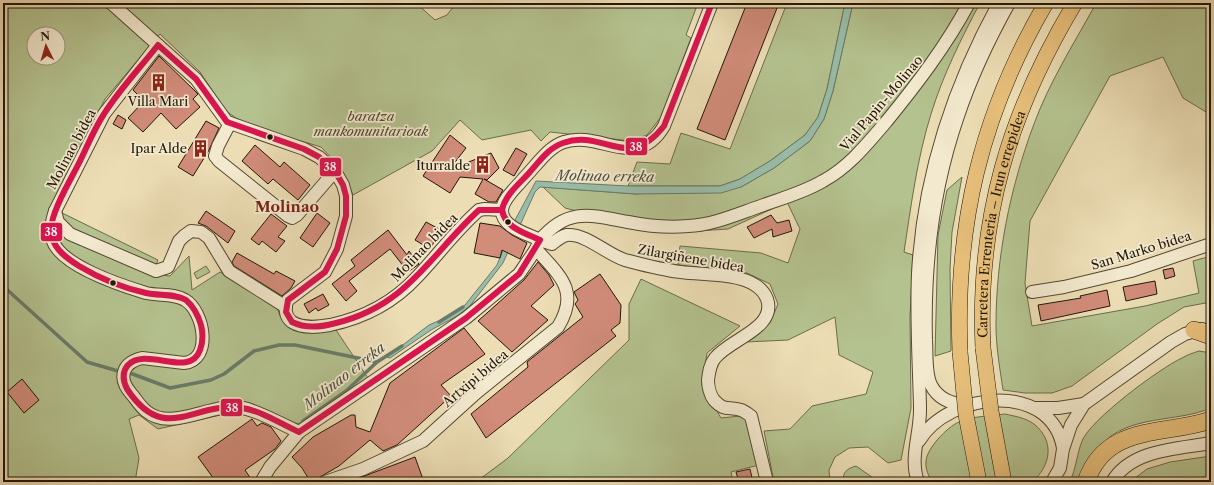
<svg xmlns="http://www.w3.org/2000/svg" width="1214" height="485" font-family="'Libre Caslon Text',serif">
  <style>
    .green { fill: #b4c28f; stroke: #6b6c4c; fill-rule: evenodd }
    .water { fill: #99bda9; stroke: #697b69 }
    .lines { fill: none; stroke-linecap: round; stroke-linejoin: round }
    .stream { stroke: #697b69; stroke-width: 3.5 }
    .building { fill: #d18c7a; stroke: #221708 }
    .minor-casing { stroke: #544833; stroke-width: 14 }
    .major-casing { stroke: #221708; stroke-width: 16 }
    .highway-casing { stroke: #221708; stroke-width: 18 }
    .minor { stroke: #f3e9ce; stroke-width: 12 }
    .major { stroke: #e6be7a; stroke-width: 15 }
    .highway { stroke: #e6be7a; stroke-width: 17 }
    .major-bridge-casing { stroke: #221708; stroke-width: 16; stroke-linecap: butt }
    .major-bridge { stroke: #e6be7a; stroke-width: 15 }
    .bus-1-casing { stroke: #f3e9ce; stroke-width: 9 }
    .bus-1 { stroke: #da144f; stroke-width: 6 }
    .bus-dot { fill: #221708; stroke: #f3e9ce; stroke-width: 1.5 }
    .labels { text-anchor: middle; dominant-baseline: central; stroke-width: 3.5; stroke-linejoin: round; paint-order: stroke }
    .poi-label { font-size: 13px; fill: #221708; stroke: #f3e9ce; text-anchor: end }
    .street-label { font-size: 13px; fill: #221708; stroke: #f3e9ce }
    .park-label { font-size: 13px; font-style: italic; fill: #4e4a30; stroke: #f3e9ce }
    .water-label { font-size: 14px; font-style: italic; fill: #4c5140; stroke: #f3e9ce }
    .quarter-label { font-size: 15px; font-weight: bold; fill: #7a1f14; stroke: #f3e9ce }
    .line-badge { stroke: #f3e9ce; stroke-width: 1.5 }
    .badge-label { font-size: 11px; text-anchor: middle; font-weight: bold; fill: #fff }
  </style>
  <rect width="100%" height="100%" fill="#ecddb4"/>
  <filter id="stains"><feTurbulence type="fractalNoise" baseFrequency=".005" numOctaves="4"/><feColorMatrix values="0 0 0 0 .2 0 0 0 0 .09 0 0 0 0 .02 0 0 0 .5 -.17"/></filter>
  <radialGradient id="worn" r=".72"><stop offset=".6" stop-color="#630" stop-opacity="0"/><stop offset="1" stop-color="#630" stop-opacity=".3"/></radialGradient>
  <!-- green -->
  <g class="green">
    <path d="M3,3h413l19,17 12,-5 9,-12h242l-12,32 5,3 -30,79 -14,18 -16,6 -81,-9 -9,9 -10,-11 -49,10 -22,-20 -28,31 -79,44 -12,-27 -20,-21 -56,-17 -29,-12 -10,-7 -26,-39 -40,-38 -55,65 -53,109 106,52 -6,14 18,2 19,-20 3,34 28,-18 57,35 3,9 11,11h43l34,51 -70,46 -42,-17 -98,22 -19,-14 -10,4 10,39 -4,24h-132zM34,34h24v24h-24z"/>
    <path d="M787,3h58l-18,86 -9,28 -13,18 -35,26 -30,18 -20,7h-92l9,-24 33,2 11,-31 49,16z"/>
    <path d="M853,3h127c-19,36 -37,72 -49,111 -14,45 -20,92 -27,138l9,3 -3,62 1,91 -10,52 -13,3 -20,-16 -19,1 -14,9 -6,13 1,12h-56l-10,-51 26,-2 22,-23 54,-12 7,-22 -34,-17 -4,-38 -47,23 -42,2 24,-19 8,-19 -8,-20 -23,-11 -69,-8 2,-19 81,7 27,10 12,-34 -13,-27 -59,27 -46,3 -52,-7 -65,-17 -22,-21 93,7 105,-7 33,-19 36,-27 14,-22 9,-28z"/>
    <path d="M1100,3h111v112l-28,-17 -20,-41 -53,19 -80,145 -5,62 7,43 113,-20 54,-13 -6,-32 18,-5v46l-27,5 -27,17 -85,62 -20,7h-27l-22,-3c-3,-21 -7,-43 -7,-64 0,-69 14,-138 38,-202 15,-41 39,-79 60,-117z"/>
    <path d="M962,177l-10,55 -2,37 1,82 -16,5 3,-121 9,-45z"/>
    <path d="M206,266l4,6 -13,7 -3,-6z"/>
    <path d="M641,279l99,47 -33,27 -5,32 19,33 19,-2 8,5 11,44 -28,7 2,10h-257l32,-24 121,-118v-36z"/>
    <path d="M1199,351l12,2v55c-35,15 -82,6 -110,37 -9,9 -15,25 -22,37h-9c6,-14 7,-28 12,-41 8,-21 78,-73 100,-83 5,-3 11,-5 17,-7z"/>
    <path d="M1005,414c9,2 21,4 29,10 21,17 17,42 -2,58h-100c-3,-5 -7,-14 -6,-20 0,-13 21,-35 33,-40 14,-6 31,-6 46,-8z"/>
    <path d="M1211,456v26h-81l17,-13 23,-7z"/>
    <path d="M856,466l23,16h-36c0,-10 3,-13 13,-16z"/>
  </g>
  <!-- water -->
  <path class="water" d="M845,3h8l-20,88 -9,28 -14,22 -36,27 -33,19 -20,6 -85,1 -96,-7 -5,5 -32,71 -34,44 -12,9 -26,14 -41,28 -3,-1 42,-32 21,-9 15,-11 32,-40 18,-45 21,-39 92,5h92l20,-7 30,-18 35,-26 13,-18 9,-28z"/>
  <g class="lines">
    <!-- stream -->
    <g class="stream">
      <path d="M3,286l84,76 31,9"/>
      <path d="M439,322l24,-15"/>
      <path d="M130,373l40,15 41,-8 13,-6 30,-23 25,-6h16l82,17"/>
      <path d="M303,421l43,-30 31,-29 25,-16"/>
    </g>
  </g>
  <!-- building -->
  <g class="building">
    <path d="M747,3h32l-54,137 -28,-11z"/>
    <path d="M159,56l36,35 3,3 -5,5 7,8 -24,22 -15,-16 -18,19 -15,-14 16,-17 -11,-11z"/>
    <path d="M118,115l8,5 -4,9 -9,-5z"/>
    <path d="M206,121l13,7 -10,22 -16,26 -15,-9z"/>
    <path d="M450,135l16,13 -17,22 42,-17 8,15 -12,12 -3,-1 19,11 -7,12h-7l-14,-8 8,-15 -23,-2 -10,16 -27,-17z"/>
    <path d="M255,145l25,22 4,-5 26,23 -12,15 -25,-21 -5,5 -26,-23z"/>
    <path d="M516,148l11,6 -13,22 -11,-6z"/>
    <path d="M206,211l29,20 -7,12 -22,-17 -8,-3z"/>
    <path d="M317,213l13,10 -17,24 -13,-9z"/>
    <path d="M271,214l16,12 -9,11 7,4 -9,11 -14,-11 -3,4 -8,-6z"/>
    <path d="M771,215l6,8 12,-3 3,11 -19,6 -1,-8 -18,9 -7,-11z"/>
    <path d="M426,222l15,8 -11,19 -15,-9z"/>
    <path d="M480,223l20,3 12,9 15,8 -7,16 -18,-9 -2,8 -26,-5z"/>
    <path d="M388,230l19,25 2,-4 10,13 -11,8 -18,-23 -41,32 8,10 -11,10 -14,-17 23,-18 -4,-6z"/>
    <path d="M237,253l37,21 2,-3 19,10 -4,7 -9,8 -48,-30 -2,-4z"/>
    <path d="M538,262l11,13 5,10 -23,21 17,14 -36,32 -34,-31 46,-41z"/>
    <path d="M1173,268l2,8 -10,3 -2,-9z"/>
    <path d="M600,274l21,31 -1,18 -9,7 5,6 -130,102 -15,-24 57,-47 -1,-5 56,-45 -8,-13 3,-4 -4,-8z"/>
    <path d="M1155,281l2,13 -31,7 -3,-14z"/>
    <path d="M1107,290l3,16 -69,15 -3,-16 43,-7 -1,-2z"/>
    <path d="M323,294l6,11 -11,6 -2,-3 -7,5 -5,-9z"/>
    <path d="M464,328l21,26 -44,31 10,11 -54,49 -14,6 -13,-11 -31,26 -19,11 -4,5v-2l-6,1 -8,-13 -10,-11 21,-20 38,-22h4l1,12 14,5 20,-49z"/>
    <path d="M22,379l17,21 -15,13 -17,-21z"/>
    <path d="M252,419l5,7 5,-3 9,4 10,14 -6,8 -30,21 8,12h-20l-4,-5 -7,5h-6l-18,-25z"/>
    <path d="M415,457l9,25h-72l-1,-1z"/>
    <path d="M750,469l3,13h-14l-3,-10z"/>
  </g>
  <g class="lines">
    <defs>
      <g id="minor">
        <path d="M111,3l85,76 31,43 77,27 15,8 16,14 8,14 3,11v20l-9,33 -12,23 -37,28c-4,7 -3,17 4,22 11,7 26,5 38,3 33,-7 64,-23 87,-48 21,-22 39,-47 62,-67l6,-1 17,1"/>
        <path d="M158,45l-54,69 -49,97c-3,9 -5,18 -3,27 5,27 71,48 94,55 13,3 28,0 39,7 19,11 28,60 -1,63l-42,-5c-8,2 -16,6 -18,14 -3,10 4,18 10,25 3,4 7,10 12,14 26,22 66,-10 97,-3 16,3 40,17 56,24"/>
        <path d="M230,123l-12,23 -3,10 4,5 69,55 4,2 5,-3 38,-44"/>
        <path d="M55,211l3,11 12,12 86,37 12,-4 11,-26 5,-5 7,-5 10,1 8,6 20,33 57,36"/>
        <path d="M1032,292l32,-5 67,-16 80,-27"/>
        <path d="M966,405c-14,-1 -28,-6 -35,-20 -6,-12 -4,-31 -5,-45 -2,-75 7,-152 32,-224 13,-39 31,-77 51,-113"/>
        <path d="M1034,408h24l26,-4"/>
        <path d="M919,441c29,-49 132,-61 144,7"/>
        <path d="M261,482l9,-15 29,-35 167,-114 53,-44 17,-25 4,-9c-12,-6 -39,-13 -38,-30 1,-12 15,-23 22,-32 12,-12 24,-31 40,-36 36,-12 73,30 100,-16l48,-123"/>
        <path d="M325,482l38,-13 60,-28 53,-48 82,-66c22,-36 2,-51 -22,-78"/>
        <path d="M767,482l-16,-66c-3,-2 -7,-5 -10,-6 -13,-4 -16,2 -27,-10 -4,-5 -6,-14 -6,-20 1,-8 2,-16 7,-22 15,-19 62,-30 52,-59 -2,-5 -7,-11 -12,-14 -18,-12 -52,-10 -74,-13 -19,-2 -37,-7 -56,-12 -17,-5 -40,-27 -58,-25 -6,1 -10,5 -15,9l-12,-4c28,-33 51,-25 88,-18 20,4 40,6 60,4 24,-1 47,-11 70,-19 21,-8 45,-14 65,-26 26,-14 44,-37 63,-59 31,-38 60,-76 83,-119"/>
        <path d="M918,482c-9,-25 3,-49 2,-75 -1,-44 -4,-88 -2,-133 5,-96 35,-187 81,-271"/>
        <path d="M1052,482l8,-14 3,-19 8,-24 13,-21 87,-62 14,-8 17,-5"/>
        <path d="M1112,482c19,-33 66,-33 99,-39"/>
      </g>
      <g id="major">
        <path id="s1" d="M983,348c-6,-129 26,-235 92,-345"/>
        <path d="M960,352c-5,-127 21,-238 86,-349"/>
      </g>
      <g id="highway">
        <path d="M1194,330l17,6"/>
        <path d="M1086,482c20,-59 79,-46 125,-62"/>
      </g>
    </defs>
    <!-- minor casing -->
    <use href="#minor" class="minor-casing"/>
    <!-- major casing -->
    <use href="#major" class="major-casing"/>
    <!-- highway casing -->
    <use href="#highway" class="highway-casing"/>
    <!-- minor -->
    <use href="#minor" class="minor"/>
    <!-- major -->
    <use href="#major" class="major"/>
    <!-- highway -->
    <use href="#highway" class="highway"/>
    <defs>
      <g id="major-bridge">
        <path d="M983,348l8,63 13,71"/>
        <path d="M960,352l6,63 13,67"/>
      </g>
    </defs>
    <!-- major-bridge casing -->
    <use href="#major-bridge" class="major-bridge-casing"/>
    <!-- major-bridge -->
    <use href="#major-bridge" class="major-bridge"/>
    <defs>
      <g id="bus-1">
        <path d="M158,45l38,34 31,43 77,27 15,8 16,14 8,14 3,11v20l-9,33 -12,23 -37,28 -2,12 6,10c14,7 30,5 44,1 71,-17 94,-68 143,-113h23c3,18 23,23 38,30l-21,34 -53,44 -167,114c-18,-8 -37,-21 -57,-24 -49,-7 -77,38 -115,-19 -4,-8 -5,-17 1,-24 18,-19 62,14 72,-15 3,-8 3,-17 1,-25 -3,-10 -8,-19 -15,-25 -12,-7 -27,-4 -40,-7 -23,-5 -47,-15 -67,-27 -11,-7 -24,-16 -27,-29 -2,-8 0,-17 3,-25 6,-17 16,-33 24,-49 8,-16 15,-34 25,-49 15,-24 36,-46 54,-69z"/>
        <path d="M502,210c3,-15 17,-26 27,-37 10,-11 19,-25 34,-30 41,-15 64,30 101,-17l48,-123"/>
      </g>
    </defs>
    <!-- bus-1 casing -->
    <use href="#bus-1" class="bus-1-casing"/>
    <!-- bus-1 -->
    <use href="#bus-1" class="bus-1"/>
  </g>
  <!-- icons -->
  <defs>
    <symbol id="building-bare" viewBox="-9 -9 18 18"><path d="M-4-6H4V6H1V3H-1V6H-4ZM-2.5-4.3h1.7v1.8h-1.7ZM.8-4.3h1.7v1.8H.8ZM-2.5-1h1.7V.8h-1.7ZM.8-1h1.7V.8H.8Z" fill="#8f2418" stroke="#f3e9ce" stroke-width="2.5" paint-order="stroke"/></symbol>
  </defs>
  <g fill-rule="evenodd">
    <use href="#building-bare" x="146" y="70" width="25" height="25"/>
    <use href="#building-bare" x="188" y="136" width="25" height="25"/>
    <use href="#building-bare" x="470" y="152" width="25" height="25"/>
  </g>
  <!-- markers -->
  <g class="bus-dot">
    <circle cx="270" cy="137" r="3.5"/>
    <circle cx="508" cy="222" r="3.5"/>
    <circle cx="113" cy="283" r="3.5"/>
  </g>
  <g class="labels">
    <!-- poi labels -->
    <g class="poi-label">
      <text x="158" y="101" text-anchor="middle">Villa Mari</text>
      <text x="187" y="148">Ipar Alde</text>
      <text x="470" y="165">Iturralde</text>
    </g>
    <!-- street labels -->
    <g class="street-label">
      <text transform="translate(881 103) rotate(-50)">Vial Papin-Molinao</text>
      <text transform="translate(71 149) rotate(-62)">Molinao bidea</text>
      <text stroke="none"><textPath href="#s1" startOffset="126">Carretera Errenteria – Irun errepidea</textPath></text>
      <text transform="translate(424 247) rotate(-46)">Molinao bidea</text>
      <text transform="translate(1141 250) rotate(-17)">San Marko bidea</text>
      <text transform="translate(691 258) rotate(10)">Zilargiñene bidea</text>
      <text transform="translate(475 378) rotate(-40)">Artxipi bidea</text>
    </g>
    <!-- park labels -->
    <g class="park-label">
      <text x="371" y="116">baratza<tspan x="371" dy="15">mankomunitarioak</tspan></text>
    </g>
    <!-- water labels -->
    <g class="water-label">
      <text transform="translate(605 176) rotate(1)">Molinao erreka</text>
      <text transform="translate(344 376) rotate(-38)">Molinao erreka</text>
    </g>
    <!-- quarter labels -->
    <g class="quarter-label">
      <text x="287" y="206">Molinao</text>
    </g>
  </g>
  <g class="line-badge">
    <rect x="625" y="137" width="23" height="19" rx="4" fill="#da144f"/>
    <rect x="319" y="157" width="23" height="20" rx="4" fill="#da144f"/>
    <rect x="40" y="222" width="23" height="20" rx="4" fill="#da144f"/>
    <rect x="220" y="398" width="23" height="19" rx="4" fill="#da144f"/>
  </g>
  <g class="badge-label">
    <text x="636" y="151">38</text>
    <text x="330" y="171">38</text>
    <text x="51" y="236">38</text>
    <text x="232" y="412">38</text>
  </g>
  <!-- margin -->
  <rect width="1214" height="485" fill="none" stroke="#ecddb4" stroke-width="16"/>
  <rect x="4" y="4" width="1206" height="477" fill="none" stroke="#221708" stroke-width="2"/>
  <rect x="8" y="8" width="1198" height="469" fill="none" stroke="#221708"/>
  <!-- north arrow -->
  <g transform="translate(46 46) rotate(355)"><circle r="19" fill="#f3e9ce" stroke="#9f957f"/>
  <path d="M0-3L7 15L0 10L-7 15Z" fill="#8f2418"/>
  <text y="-6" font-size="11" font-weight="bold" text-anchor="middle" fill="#221708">N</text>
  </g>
  <rect width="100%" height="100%" filter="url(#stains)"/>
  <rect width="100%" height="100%" fill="url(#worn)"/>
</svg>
